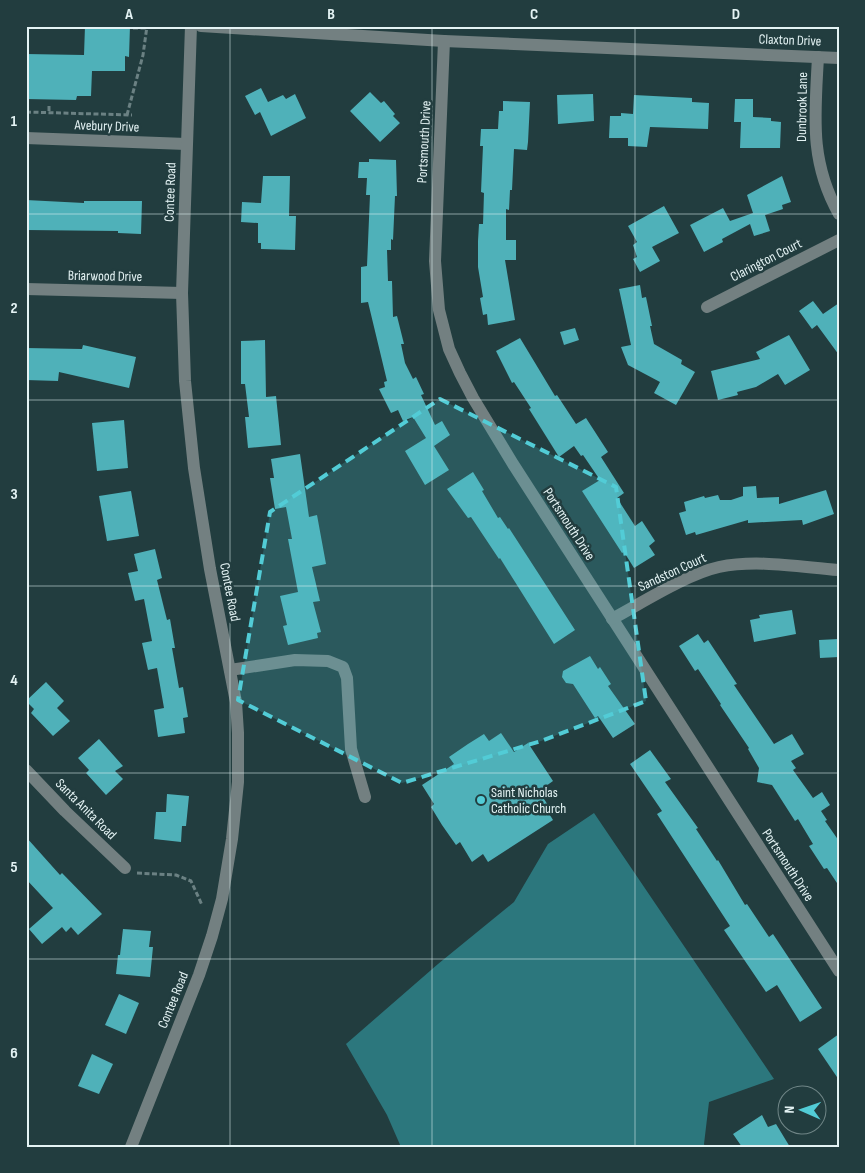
<svg xmlns="http://www.w3.org/2000/svg" width="865" height="1173" font-family="'Sofia Sans Condensed',sans-serif">
  <style>
    .forest { fill: #2c777d }
    .building { fill: #4fb1b9 }
    .lines { fill: none; stroke-linecap: round; stroke-linejoin: round }
    .path { stroke: #6b8183; stroke-width: 3; stroke-dasharray: 5 2.5; stroke-linecap: butt }
    .minor { stroke: #738081; stroke-width: 12 }
    .marked { fill: #52ccd6; fill-opacity: 0.2; stroke: #52ccd6; stroke-width: 4; stroke-dasharray: 10 6; stroke-linejoin: round }
    .grid { fill: none; stroke: #e4f3f4; stroke-width: 1; stroke-opacity: 0.55 }
    .poi-dot { fill: #52ccd6; stroke: #223d3f; stroke-width: 2 }
    .labels { text-anchor: middle; dominant-baseline: central; stroke-width: 5; stroke-linejoin: round; paint-order: stroke }
    .street-label { font-size: 14px; fill: #e4f3f4; stroke: #223d3f }
    .poi-label { font-size: 14px; fill: #e4f3f4; stroke: #223d3f; text-anchor: start }
    .neatline { fill: none; stroke: #e4f3f4; stroke-width: 2 }
    .grid-label { font-size: 16px; text-anchor: middle; font-weight: bold; fill: #e4f3f4 }
  </style>
  <rect width="100%" height="100%" fill="#223d3f"/>
  <!-- forest -->
  <path class="forest" d="M594,813l180,266 -65,23 -5,42 1,3h-304l-14,-32 -41,-71 92,-80 76,-62 34,-58z"/>
  <!-- building -->
  <g class="building">
    <path d="M85,26h45l-1,31 -4,-1v15h-33l-1,25h-14l-1,4 -50,-1v-45l58,1z"/>
    <path d="M261,88l7,14 15,-7 3,4 9,-5 11,24 -35,18 -11,-24 -5,3 -10,-19z"/>
    <path d="M370,92l11,11 3,-2 11,13 -2,2 7,7 -20,19 -30,-31z"/>
    <path d="M593,94l1,27 -36,3 -1,-29z"/>
    <path d="M634,95l58,3v4l17,1 -1,26 -58,-2 -3,20 -19,-1v-8h-19l1,-22h11v-3l12,1z"/>
    <path d="M735,99h18v18l18,1v3l10,1 -1,26h-40l1,-26h-7z"/>
    <path d="M503,101l27,1 -2,40 -1,8 -13,-1 -2,41h-2l-1,20 -3,-1v31h10v20h-11l10,60 -27,5 -1,-11 -4,1 -3,-17 3,-1 -5,-30v-26l1,-17h4l1,-31 -3,-1 2,-46h-3l1,-17h17l1,-18h4z"/>
    <path d="M369,159l27,1 1,36h-2l-2,44 -2,-1v11h-4l1,31h4l1,36 4,-1 7,28h-3l4,19 8,16 3,-2 8,17 -3,1 14,30 7,-4 8,14 -16,11 15,24 -24,15 -20,-34 21,-13 -13,-21 -10,4 -5,-11 -7,3 -12,-24 6,-2 -1,-5 3,-1 -19,-79 -7,1v-36l6,-1 3,-71h-4l1,-17h-9l1,-16h10z"/>
    <path d="M263,176h27l-1,40h7l-1,34 -34,-1v-6h-3v-20l-17,-1 1,-20 19,1z"/>
    <path d="M782,176l9,26 -9,3 1,4 -18,6 5,16 -16,5 -4,-12 -28,15 1,3 -19,10 -14,-27 33,-17 7,13 23,-8 -6,-18z"/>
    <path d="M26,200l58,3v-2h58l-1,33 -23,-1v-2l-92,-1z"/>
    <path d="M664,206l15,27 -27,14 8,14 -20,11 -7,-13 4,-2 -4,-12 4,-3 -9,-16z"/>
    <path d="M640,285l2,13 4,-1 6,29h-2l4,18 28,16 -1,4 14,8 -19,33 -22,-12 6,-11 -32,-17 -7,-18 10,-2 -12,-56z"/>
    <path d="M813,301l10,13 16,-11v52l-22,-30 -5,4 -13,-18z"/>
    <path d="M575,328l4,12 -15,5 -4,-13z"/>
    <path d="M789,335l21,35 -25,15 -7,-11 -22,13 -19,5 1,3 -20,5 -7,-29 49,-12 -4,-7z"/>
    <path d="M520,338l35,58 2,-1 19,29 10,-6 22,34 -7,5 23,36 -7,5 18,28 7,-5 13,20 -6,5 6,9 -21,13 -10,-16 -2,1 -40,-62 18,-11 -17,-25 -2,1 -7,-10 -15,11 -30,-48 2,-1 -17,-26 -2,1 -16,-32z"/>
    <path d="M265,340l1,57 10,-1 5,49 -33,3 -3,-31h4l-4,-33h-4v-43z"/>
    <path d="M83,345l53,12 -7,31 -70,-16 -1,9 -32,-1v-32l56,1z"/>
    <path d="M124,420l4,48 -31,3 -5,-48z"/>
    <path d="M300,454l9,63 8,-2 9,49 -14,3 8,34 -7,1 8,30 -4,1 1,5 -30,7 -5,-19 4,-1 -7,-29 18,-4 -10,-53h4l-6,-32 -11,2 -5,-31h4l-3,-19z"/>
    <path d="M473,472l11,18 -2,1 16,27 2,-1 8,12 1,-1 66,102 -21,14 -54,-86 -1,1 -28,-42 -3,1 -21,-29z"/>
    <path d="M756,486l1,12 22,-1v7l47,-14 8,24 -31,11 -1,-5 -54,3v-3l-52,15 -1,-3 -9,3 -7,-22 7,-2 -2,-9 20,-6 1,2 13,-3 2,5h11l12,-4v-9z"/>
    <path d="M131,491l8,45 -32,5 -8,-45z"/>
    <path d="M155,549l7,29 -5,2 10,40 3,-1 5,29h-3l7,40 4,-1 5,30 -5,1 2,15 -27,4 -4,-27 10,-2 -7,-40 -9,2 -6,-27 10,-2 -8,-42 -9,2 -7,-28 10,-2 -4,-17z"/>
    <path d="M792,610l4,24 -42,8 -4,-22 10,-2 -1,-3z"/>
    <path d="M698,634l6,9 4,-3 29,44 -3,1 40,59 18,-10 12,20 -13,7 5,7 -3,2 20,28 9,-6 8,13 -9,6 6,9 -2,1 14,20v45l-12,-18 -3,1 -15,-23 4,-2 -15,-25 -3,2 -23,-36 -15,-3 2,-14 -11,-19 1,-1 -29,-43 1,-1 -23,-35 -3,2 -16,-25z"/>
    <path d="M839,639v18l-19,1 -1,-18z"/>
    <path d="M590,656l8,13 2,-2 11,17 -3,2 27,38 -22,14 -15,-22 -3,2 -22,-34 -7,-1 -4,-6 1,-6z"/>
    <path d="M46,682l18,19 -7,7 13,13 -17,15 -22,-23 3,-4 -8,-8z"/>
    <path d="M501,733l13,19 14,-9 25,38 -14,10 12,19 -3,2 5,8 -65,42 -5,-8 -11,8 -12,-20 -4,3 -14,-20 -11,-18 3,-3 -12,-19 32,-21 -5,-7 19,-13 16,-10 5,7z"/>
    <path d="M99,739l24,27 -8,5 8,8 -17,16 -20,-22 3,-3 -11,-12z"/>
    <path d="M650,750l21,29 -6,3 33,46 -2,1 21,32 1,-1 27,45 2,-1 22,33 4,-3 49,74 -22,14 -23,-37 -11,7 -42,-62 6,-4 -73,-112 5,-3 -32,-47z"/>
    <path d="M167,794l22,2 -3,30h-4l-1,16 -27,-3 2,-27h10z"/>
    <path d="M26,837l34,38 2,-2 40,41 -24,21 -7,-8 -5,5 -4,-5 -20,17 -13,-15 24,-21 -27,-29z"/>
    <path d="M123,929l28,2 -2,16h4l-3,30 -34,-3 2,-19h2z"/>
    <path d="M119,994l20,9 -13,31 -21,-9z"/>
    <path d="M839,1034v46l-21,-31z"/>
    <path d="M92,1054l21,10 -14,30 -21,-8z"/>
    <path d="M762,1115l6,12 8,-3 14,23h-48l-9,-13z"/>
  </g>
  <g class="lines">
    <!-- path -->
    <g class="path">
      <path d="M133,28h14"/>
      <path d="M49,106v7"/>
      <path d="M26,112l106,3"/>
      <path d="M127,115l16,-60 4,-29"/>
      <path d="M137,873l39,2 15,6 11,24"/>
    </g>
    <!-- minor -->
    <g class="minor">
      <path d="M201,26l243,15 395,17"/>
      <path d="M444,41l-9,220 4,49 10,39 11,24 13,25 40,66 326,507"/>
      <path d="M818,57c-3,58 -9,104 21,157"/>
      <path d="M26,138l160,6"/>
      <path d="M26,289l156,4"/>
      <path d="M707,307l132,-67"/>
      <path d="M612,619c30,-16 75,-45 107,-52 38,-8 81,0 119,3"/>
      <path d="M230,670l65,-10 33,1 15,6 4,11 4,71 14,48"/>
      <path d="M26,770l39,41 60,57"/>
      <path d="M131,1147l68,-172 13,-39 10,-37 10,-60 6,-57v-49l-2,-31 -26,-133 -16,-101 -9,-87 -3,-88 9,-267"/>
    </g>
  </g>
  <!-- marked area -->
  <path class="marked" d="M440,399l176,88 30,214 -105,40 -139,42 -164,-83 32,-188z"/>
  <!-- grid -->
  <path class="grid" d="M230,26v1121M432,26v1121M635,26v1121M26,214h813M26,400h813M26,586h813M26,773h813M26,959h813"/>
  <!-- markers -->
  <circle class="poi-dot" cx="481" cy="800" r="5"/>
  <g class="labels">
    <!-- street labels -->
    <g class="street-label">
      <text transform="translate(790 40) rotate(2)">Claxton Drive</text>
      <text transform="translate(802 107) rotate(-89)">Dunbrook Lane</text>
      <text transform="translate(107 126) rotate(2)">Avebury Drive</text>
      <text transform="translate(424 142) rotate(-87)">Portsmouth Drive</text>
      <text transform="translate(170 192) rotate(-88)">Contee Road</text>
      <text transform="translate(766 260) rotate(-27)">Clarington Court</text>
      <text transform="translate(105 276) rotate(1)">Briarwood Drive</text>
      <text transform="translate(569 524) rotate(57)">Portsmouth Drive</text>
      <text transform="translate(672 572) rotate(-25)">Sandston Court</text>
      <text transform="translate(230 592) rotate(79)">Contee Road</text>
      <text transform="translate(86 809) rotate(45)">Santa Anita Road</text>
      <text transform="translate(788 865) rotate(57)">Portsmouth Drive</text>
      <text transform="translate(173 1000) rotate(-68)">Contee Road</text>
    </g>
    <!-- poi labels -->
    <g class="poi-label">
      <text x="491" y="792">Saint Nicholas<tspan x="491" dy="16">Catholic Church</tspan></text>
    </g>
  </g>
  <!-- border -->
  <rect width="865" height="1173" fill="none" stroke="#223d3f" stroke-width="55"/>
  <!-- north arrow -->
  <g transform="translate(802 1110) rotate(272)"><circle r="24" fill="#223d3f" stroke="#708687"/>
  <path d="M0-4L9 19L0 12L-9 19Z" fill="#52ccd6"/>
  <text y="-8" font-size="14" font-weight="bold" text-anchor="middle" fill="#e4f3f4">N</text>
  </g>
  <rect x="28" y="28" width="810" height="1118" class="neatline"/>
  <g class="grid-label">
    <text x="129" y="19">A</text>
    <text x="331" y="19">B</text>
    <text x="534" y="19">C</text>
    <text x="736" y="19">D</text>
    <text x="14" y="126">1</text>
    <text x="14" y="313">2</text>
    <text x="14" y="499">3</text>
    <text x="14" y="685">4</text>
    <text x="14" y="872">5</text>
    <text x="14" y="1058">6</text>
  </g>
</svg>
